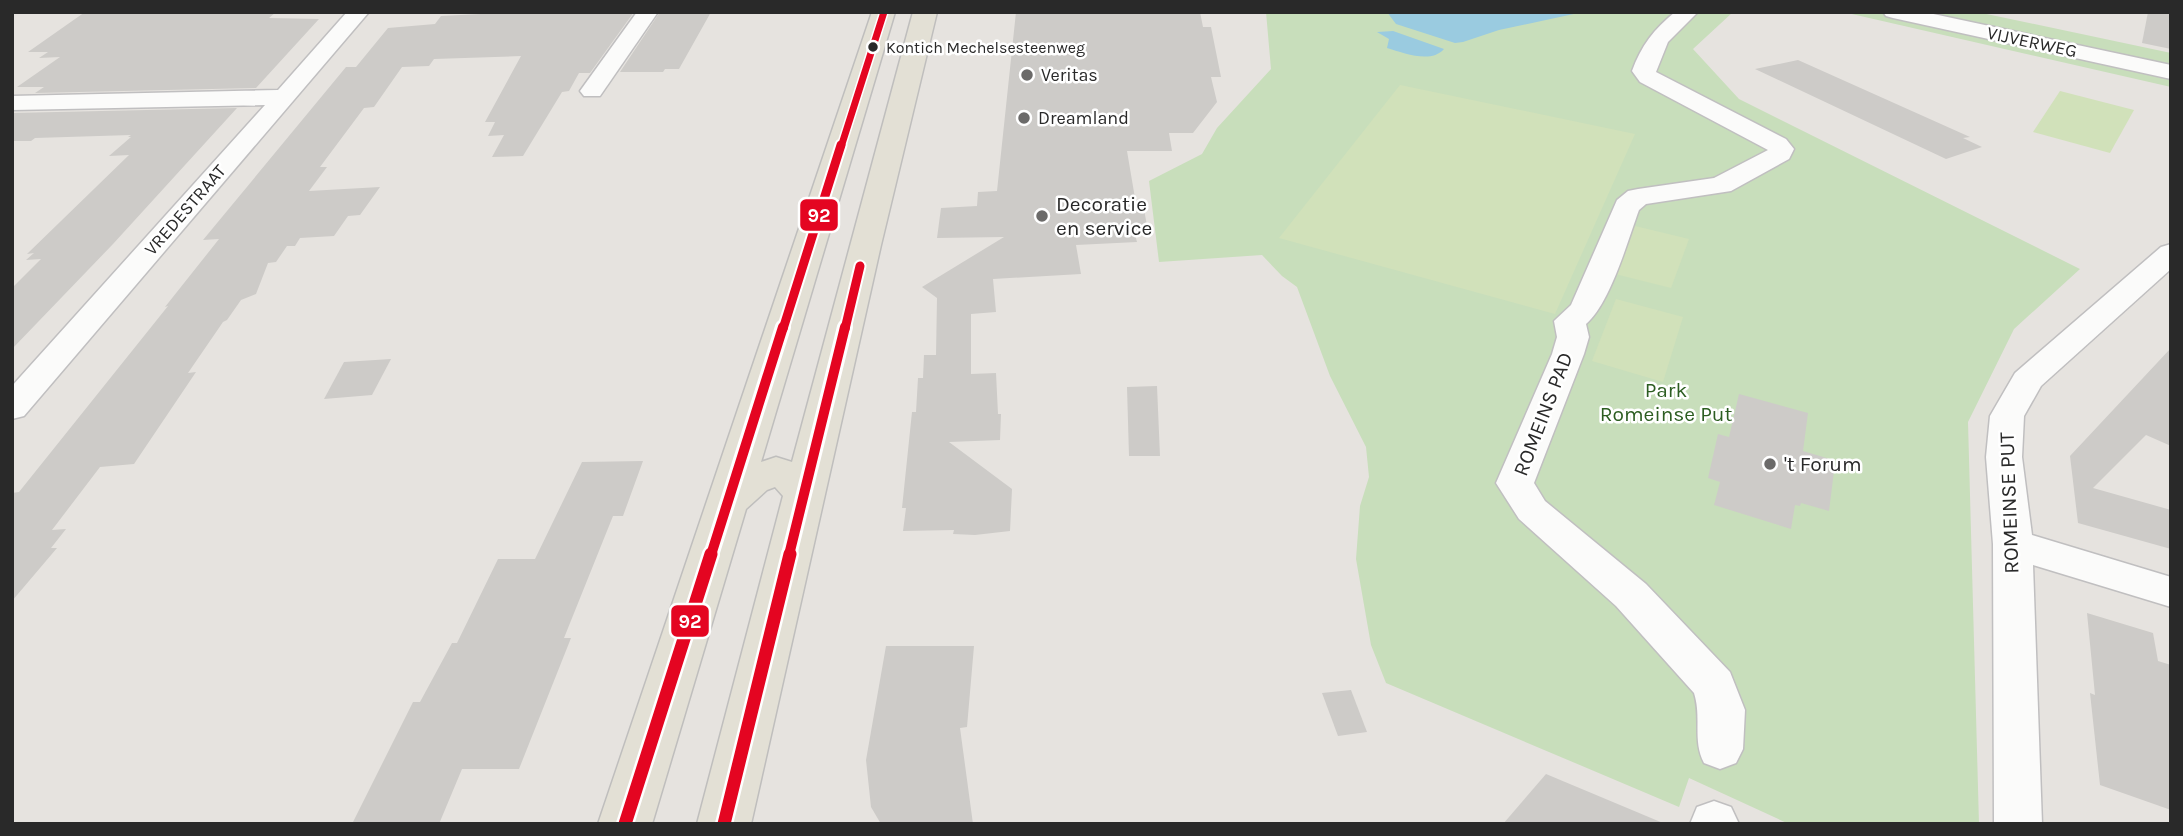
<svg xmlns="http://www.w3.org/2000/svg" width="2183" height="836" font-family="Karla,sans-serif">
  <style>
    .green { fill: #c8debb }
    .pitch { fill: #d1e1ba }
    .water { fill: #9acbe0 }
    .building { fill: #cdcbc8 }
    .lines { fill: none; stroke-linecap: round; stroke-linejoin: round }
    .street-casing { stroke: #c0bfc0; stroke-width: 3 }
    .primary-casing { stroke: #bfbebd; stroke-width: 3 }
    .street { fill: #fbfbfa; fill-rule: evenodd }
    .primary { fill: #e3e0d5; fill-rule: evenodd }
    .bus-1-far3-casing { stroke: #fff; stroke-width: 10 }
    .bus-1-far2-casing { stroke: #fff; stroke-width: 13 }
    .bus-1-far1-casing { stroke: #fff; stroke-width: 16 }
    .bus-1-casing { stroke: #fff; stroke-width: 18 }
    .bus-1-far3 { stroke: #e40521; stroke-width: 7 }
    .bus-1-far2 { stroke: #e40521; stroke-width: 9 }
    .bus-1-far1 { stroke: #e40521; stroke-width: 10 }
    .bus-1 { stroke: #e40521; stroke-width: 13 }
    .bus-dot { fill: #292929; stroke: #fff; stroke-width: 2.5 }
    .poi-dot { fill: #6b6a69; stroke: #fff; stroke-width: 2.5 }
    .labels { text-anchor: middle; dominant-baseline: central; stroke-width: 5; stroke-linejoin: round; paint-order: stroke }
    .far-bus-label { font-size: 16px; fill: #292929; stroke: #fff; text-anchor: start }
    .far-street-label { font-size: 18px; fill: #292929; stroke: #fff }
    .far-poi-label { font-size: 18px; fill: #292929; stroke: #fff; text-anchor: start }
    .poi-label { font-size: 21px; fill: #292929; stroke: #fff; text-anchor: start }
    .park-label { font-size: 21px; fill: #2c5d21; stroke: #fff }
    .street-label { font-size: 21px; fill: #292929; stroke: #fff }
    .line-badge { stroke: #fff; stroke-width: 2.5 }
    .badge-label { font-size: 19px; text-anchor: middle; font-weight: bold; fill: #fff }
  </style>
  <rect width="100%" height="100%" fill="#e6e3df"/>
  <!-- green -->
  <g class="green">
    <path d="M1266,12h467l-40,37 46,50 341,170 -66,60 -46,93 11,402h-190l-100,-46 -10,29 -293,-124 -15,-38 -15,-86 4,-53 9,-29 -3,-30 -36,-71 -33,-89 -15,-11 -20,-21 -103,7 -10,-81 53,-27 15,-26 54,-59z"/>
    <path d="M1843,12h134l194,41v34z"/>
  </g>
  <!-- pitch -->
  <g class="pitch">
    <path d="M1400,85l235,49 -80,180 -276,-76z"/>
    <path d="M2060,91l74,19 -24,43 -77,-21z"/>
    <path d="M1631,225l58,14 -18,49 -60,-15z"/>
    <path d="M1616,299l67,18 -20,65 -71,-21z"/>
  </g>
  <!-- water -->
  <g class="water">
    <path d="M1387,12h196l-84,18 -36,12 -8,1 -59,-19z"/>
    <path d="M1393,31l51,18c-13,15 -40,4 -57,-1l2,-9 -12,-7z"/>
  </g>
  <!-- building -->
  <g class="building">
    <path d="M85,12h191l-7,6 50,1 -63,69 -221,5 9,-6h-27l43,-30 -21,1 9,-6h-20z"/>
    <path d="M521,12h113l-44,61h-11l-10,18 -7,1 -39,64 -31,1 12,-22 -16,1 7,-14h-10l36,-66 -87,3 -5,7 -27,1 -28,40 -10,1 -44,59h7l-18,24 71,-4 -20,28 -12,1 -14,20 -34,2 -5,8h-8l-11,16 -8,1 -12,31 -15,6 -14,20 -4,2 -35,51 8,-1 -62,92 -34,3 -48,63 14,-1 -15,19h6l-45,53v-108l7,-1 149,-186 -3,1 54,-68 -16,1 143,-173h10l32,-39 47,-4 6,-8z"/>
    <path d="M660,12h51l-32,57h-14l-2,3h-43z"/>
    <path d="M1016,12h184l3,15h8l10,50h-10l6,25 -24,31h-24l3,18h-45l9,53h7l5,27h-14l3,11 -61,3 5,29 -88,5 3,33 -25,2v60l25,-1 2,41h3l-1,26 -51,2 63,47 -2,42 -35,4 -22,-1 1,-4 -51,1 3,-23h-4l10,-96h4l2,-34h5l1,-23h12l1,-57 -15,-11 82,-50 -67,1 4,-30 36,-2 1,-14 19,-1z"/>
    <path d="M2148,12h23v37l-29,-6z"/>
    <path d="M1798,60l172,77 -7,1 19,9 -36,12 -191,-90z"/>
    <path d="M237,108l-124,136 -101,105v-61l29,-29 -15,1 8,-7 -7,1 102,-99 -20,1 22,-19h-3l3,-2 -96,3 -4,3h-19v-28z"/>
    <path d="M2171,348v98l-25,-11 -53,53 78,22v39l-93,-26 -8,-67z"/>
    <path d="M391,359l-19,36 -48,4 20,-37z"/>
    <path d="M1157,386l3,70h-31l-2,-69z"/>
    <path d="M1739,394l69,19 -5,38 27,8 -1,10 5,2 -5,40 -28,-8 -1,3 -5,-1 -4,24 -77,-24 6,-23 -12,-4 10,-44 11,3z"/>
    <path d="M643,461l-20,55h-10l-49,122h7l-52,131h-57l-23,55h-87l61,-122h7l32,-59h5l41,-84h37l47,-97z"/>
    <path d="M2087,613l66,20 5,28 13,4v145l-71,-25 -10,-92 5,2z"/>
    <path d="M886,646h88l-7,81 -7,1 13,96h-92l-10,-17 -5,-47z"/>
    <path d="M1351,690l16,42 -29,4 -16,-43z"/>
    <path d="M1546,774l117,49v1h-160z"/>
  </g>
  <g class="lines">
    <defs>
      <g id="street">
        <path d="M347,12h22l-345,404 -12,3v-33l253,-281 -253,5v-14l266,-6z"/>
        <path d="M637,12h21l-58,84h-16l-4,-5z"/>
        <path d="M1675,12h23l-30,30 -12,30 130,67 8,10 -5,10 -58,32 -85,13 -7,6c-11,30 -29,94 -53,114l3,13 -5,17 -50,129 11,18 101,83 84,88 15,38 -2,39 -7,14 -16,6 -16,-6c-12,-23 -2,-45 -10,-70l-78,-87 -97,-87 -23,-36 56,-129 5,-17 -3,-16 17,-16 46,-105 11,-9 10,-2 76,-11 54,-28 -128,-68 -8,-11c9,-25 22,-42 43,-59z"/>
        <path d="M1883,12h41l247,53v14l-278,-61 -7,-2z"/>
        <path d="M2171,244v25l-130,117 -17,30 -2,41 10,78 139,42v30l-138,-42 9,259h-48l-1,-280 -7,-87 4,-41 25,-43 146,-126z"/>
        <path d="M1714,801l17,6 8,17h-49l7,-17z"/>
      </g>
      <path id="primary" d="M872,12h23l-134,450 15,-5 16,5 121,-450h24l-56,233 -130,579h-54l86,-328 -8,-9 -8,3 -21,19 -94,315h-54z"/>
    </defs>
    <!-- street casing -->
    <use href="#street" class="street-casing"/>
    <!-- primary casing -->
    <use href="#primary" class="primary-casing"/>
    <!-- street -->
    <use href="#street" class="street"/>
    <!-- primary -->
    <use href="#primary" class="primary"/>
    <defs>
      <path id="bus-1-far3" d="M841,147l43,-135"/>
      <g id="bus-1-far2">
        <path d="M783,329l58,-184"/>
        <path d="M845,329l15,-63"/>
      </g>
      <g id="bus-1-far1">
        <path d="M711,555l72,-228"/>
        <path d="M789,555l56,-228"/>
      </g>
      <g id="bus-1">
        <path d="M625,824l86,-270"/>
        <path d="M724,824l66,-270"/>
      </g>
    </defs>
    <!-- bus-1-far3 casing -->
    <use href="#bus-1-far3" class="bus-1-far3-casing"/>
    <!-- bus-1-far2 casing -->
    <use href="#bus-1-far2" class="bus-1-far2-casing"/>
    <!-- bus-1-far1 casing -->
    <use href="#bus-1-far1" class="bus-1-far1-casing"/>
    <!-- bus-1 casing -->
    <use href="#bus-1" class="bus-1-casing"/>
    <!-- bus-1-far3 -->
    <use href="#bus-1-far3" class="bus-1-far3"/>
    <!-- bus-1-far2 -->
    <use href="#bus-1-far2" class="bus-1-far2"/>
    <!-- bus-1-far1 -->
    <use href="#bus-1-far1" class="bus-1-far1"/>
    <!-- bus-1 -->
    <use href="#bus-1" class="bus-1"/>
  </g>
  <!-- markers -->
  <circle class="bus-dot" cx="873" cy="47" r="6"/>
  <g class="poi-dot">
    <circle cx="1027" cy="75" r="7"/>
    <circle cx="1024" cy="118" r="7"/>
    <circle cx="1042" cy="216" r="7"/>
    <circle cx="1770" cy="464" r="7"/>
  </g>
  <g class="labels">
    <!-- far-bus labels -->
    <g class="far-bus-label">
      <text x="886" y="47">Kontich Mechelsesteenweg</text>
    </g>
    <!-- far-street labels -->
    <g class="far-street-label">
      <text transform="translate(2032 42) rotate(12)">VIJVERWEG</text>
      <text transform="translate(185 210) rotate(-49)">VREDESTRAAT</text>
    </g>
    <!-- far-poi labels -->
    <g class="far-poi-label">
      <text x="1041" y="75">Veritas</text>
      <text x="1038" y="118">Dreamland</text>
    </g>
    <!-- poi labels -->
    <g class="poi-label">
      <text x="1056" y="204">Decoratie<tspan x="1056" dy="24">en service</tspan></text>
      <text x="1784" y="464">'t Forum</text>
    </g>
    <!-- park labels -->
    <g class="park-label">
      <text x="1666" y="390">Park<tspan x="1666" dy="24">Romeinse Put</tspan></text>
    </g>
    <!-- street labels -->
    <g class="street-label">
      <text transform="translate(1543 414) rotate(-69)">ROMEINS PAD</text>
      <text transform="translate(2009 503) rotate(-92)">ROMEINSE PUT</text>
    </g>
  </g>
  <g class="line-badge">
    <rect x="799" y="198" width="40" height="34" rx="7" fill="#e40521"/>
    <rect x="670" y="604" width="40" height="34" rx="7" fill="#e40521"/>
  </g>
  <g class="badge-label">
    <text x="819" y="222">92</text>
    <text x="690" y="628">92</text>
  </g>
  <!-- border -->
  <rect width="2183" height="836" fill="none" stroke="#292929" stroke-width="28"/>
</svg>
